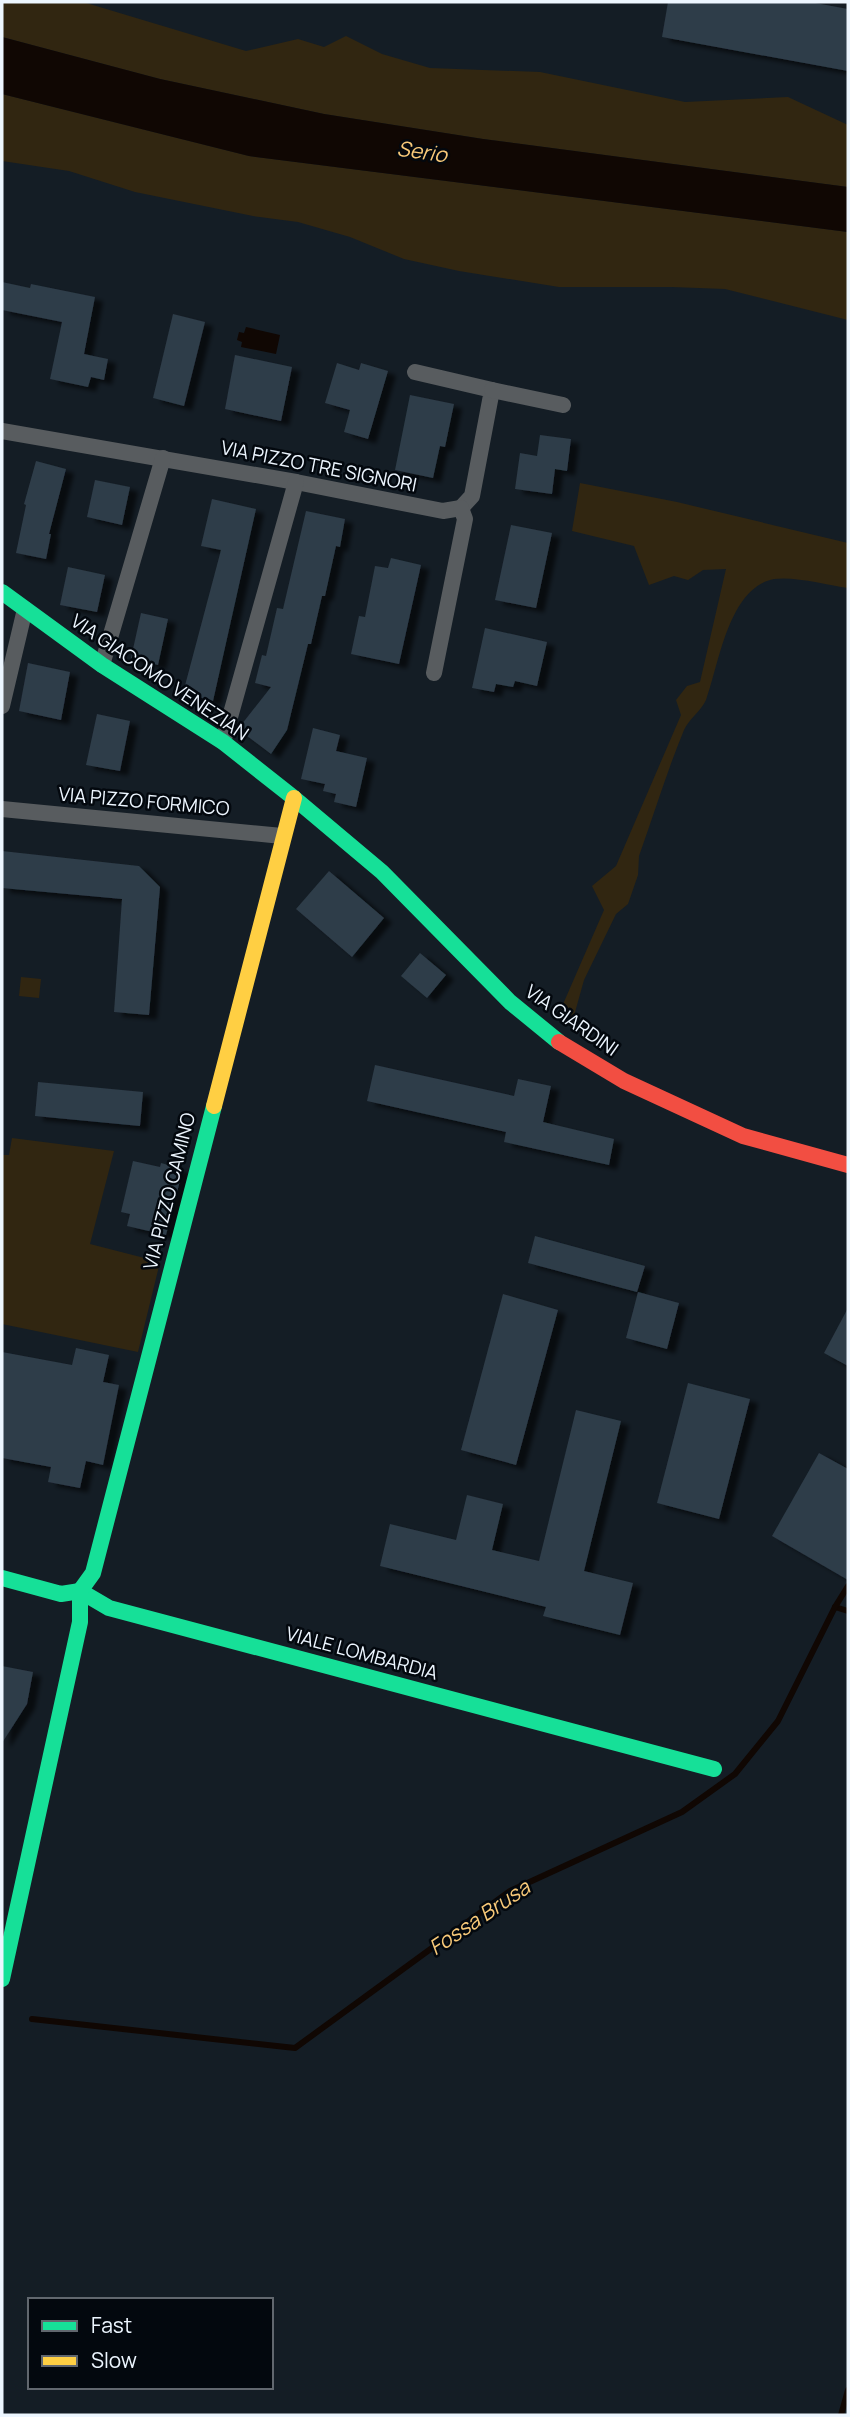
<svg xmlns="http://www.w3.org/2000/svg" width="850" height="2417" font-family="Manrope,sans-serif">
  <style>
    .green { fill: #312611 }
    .water { fill: #100703 }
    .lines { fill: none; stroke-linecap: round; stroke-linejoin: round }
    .stream { stroke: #100703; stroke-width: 6 }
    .building { fill: #2e3c48; filter: url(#shadow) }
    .street { stroke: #585c5f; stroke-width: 16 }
    .fast { stroke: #16e098; stroke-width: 16 }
    .slow { stroke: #ffcf43; stroke-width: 16 }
    .jam { stroke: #f24e42; stroke-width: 16 }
    .labels { text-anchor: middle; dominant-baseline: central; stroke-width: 5; stroke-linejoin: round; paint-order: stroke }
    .street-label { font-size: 19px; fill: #edf6ff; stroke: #03080e }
    .water-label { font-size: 21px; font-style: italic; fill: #f8c979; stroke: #03080e }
  </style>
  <defs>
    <filter id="shadow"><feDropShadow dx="8" dy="4.5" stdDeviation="2" flood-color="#0009"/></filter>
  </defs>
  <rect width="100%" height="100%" fill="#141d25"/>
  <!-- green -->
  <g class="green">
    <path d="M2,2h81l163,49 52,-12 26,8 22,-11 36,18 48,14 110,4 145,30 103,-5 60,28v62l-365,-48 -159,-25 -164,-35 -158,-42z"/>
    <path d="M2,94l247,62 599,76v88l-123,-31 -53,-2h-113l-100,-16 -55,-12 -54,-22 -52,-15 -45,-6 -118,-24 -66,-21 -67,-10z"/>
    <path d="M580,483l97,19 171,41v45c-20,-3 -54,-12 -74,-9 -46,9 -55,86 -68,121 -5,11 -17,19 -22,30 -17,41 -30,84 -45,126l-1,19 -10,29 -12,10 -32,66 -12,43 -15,-5 47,-108 -12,-24 24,-20 65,-151 -5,-15 11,-14 13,-4 26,-113 -23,1 -15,10 -14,-4 -25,9 -15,-39 -62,-15z"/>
    <path d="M21,977l20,2 -2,19 -20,-2z"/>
    <path d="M12,1138l102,13 -24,93 70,18 -22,90 -136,-28v-169h7z"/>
  </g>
  <!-- water -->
  <g class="water">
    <path d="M2,37l158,42 164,35 159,25 365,48v45l-599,-76 -247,-62z"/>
    <path d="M246,327l34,8 -4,19 -35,-7 1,-5 -5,-2 2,-8 5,1z"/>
  </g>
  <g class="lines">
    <!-- stream -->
    <g class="stream">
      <path d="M835,1607l13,4"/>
      <path d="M32,2019l263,29 215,-157 172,-79 53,-38 43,-53 57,-114 13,-21"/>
      <path d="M841,2415l7,-25"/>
    </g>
  </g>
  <!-- building -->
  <g class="building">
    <path d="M668,2h142l38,7v62l-186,-34z"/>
    <path d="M2,282l28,6 1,-4 64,13 -11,57 24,5 -4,21 -13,-3 -3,10 -38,-8 12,-57 -60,-12z"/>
    <path d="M173,314l32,8 -21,84 -31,-8z"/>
    <path d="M235,355l57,12 -11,54 -56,-12z"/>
    <path d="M337,363l22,7 2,-7 27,8 -20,68 -24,-7 6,-22 -25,-7z"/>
    <path d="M410,395l44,9 -9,43 -5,-1 -7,32 -38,-8z"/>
    <path d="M540,435l31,4 -4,32 -12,-2 -3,25 -37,-5 5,-36 17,3z"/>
    <path d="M36,461l30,8 -17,65h2l-5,25 -30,-6 10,-48 -2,-1z"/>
    <path d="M95,480l35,7 -8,38 -35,-8z"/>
    <path d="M212,499l44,10 -43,192 -30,-8 38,-143 -20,-4z"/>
    <path d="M306,511l39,8 -5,28 -4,-1 -11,50h-3l-11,48h-3l-21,86 -16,24 -33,-25 33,-42 -16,-4 7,-28 4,1 11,-48 6,1z"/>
    <path d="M511,525l41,8 -16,75 -41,-8z"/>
    <path d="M391,558l30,7 -22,99 -48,-10 8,-38 6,1 10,-51 13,2z"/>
    <path d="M68,567l37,8 -8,37 -37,-7z"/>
    <path d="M141,613l27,6 -10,46 -27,-7z"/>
    <path d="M485,628l62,14 -10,44 -22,-5 -2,6 -17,-3 -2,8 -22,-4z"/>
    <path d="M28,663l42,9 -9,48 -42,-9z"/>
    <path d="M97,714l33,7 -10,50 -34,-6z"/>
    <path d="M313,728l27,7 -4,16 31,7 -11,49 -22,-5 2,-8 -13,-3 2,-7 -24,-5z"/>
    <path d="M2,851l137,15 21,21 -11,128 -35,-3 8,-113 -120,-11z"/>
    <path d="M329,871l55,47 -32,39 -56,-48z"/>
    <path d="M420,953l26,22 -19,23 -26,-22z"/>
    <path d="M375,1065l139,31 4,-17 33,7 -8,36 71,17 -5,26 -105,-23 2,-10 -139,-31z"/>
    <path d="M38,1082l105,10 -3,34 -105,-10z"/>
    <path d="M133,1161l27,6 1,-4 22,6 -17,66 -39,-9 3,-12 -9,-2z"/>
    <path d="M535,1236l110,30 -8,26 -109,-29z"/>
    <path d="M638,1292l41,11 -12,46 -41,-11z"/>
    <path d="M503,1294l55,16 -42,155 -55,-15z"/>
    <path d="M848,1308v58l-24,-13z"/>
    <path d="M76,1348l33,7 -6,27 16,3 -16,80 -17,-4 -6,27 -32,-6 3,-15 -49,-9v-106l70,13z"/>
    <path d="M688,1383l62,16 -31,120 -62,-16z"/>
    <path d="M576,1410l45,11 -37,150 49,12 -13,52 -77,-19 3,-9 -166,-41 10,-42 66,16 11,-45 36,9 -11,46 47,11z"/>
    <path d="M819,1453l29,16v111l-76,-44z"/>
    <path d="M2,1666l31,6 -6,32 -25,39z"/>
  </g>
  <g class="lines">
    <!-- street -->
    <g class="street">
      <path d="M415,372l77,18 -20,106 -11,12"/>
      <path d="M492,390l71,15"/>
      <path d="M2,431l294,51 147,29 18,-3"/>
      <path d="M102,665l61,-207"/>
      <path d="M434,673l31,-154 -4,-11"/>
      <path d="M2,706l23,-97"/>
      <path d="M223,742l73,-260"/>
      <path d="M2,809l280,27"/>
    </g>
    <!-- fast -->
    <g class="fast">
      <path d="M2,592l100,73 121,77 71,56 88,74 128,130 49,40"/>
      <path d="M2,1578l59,16 19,-3 29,17 605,161"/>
      <path d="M2,1979l78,-357v-31l13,-18 121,-467"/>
    </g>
    <!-- slow -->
    <path class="slow" d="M214,1106l80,-308"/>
    <!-- jam -->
    <path class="jam" d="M559,1042l65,39 119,55 105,29"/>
  </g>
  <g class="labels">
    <!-- street labels -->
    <g class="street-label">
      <text transform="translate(319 466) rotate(11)">VIA PIZZO TRE SIGNORI</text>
      <text transform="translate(160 677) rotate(34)">VIA GIACOMO VENEZIAN</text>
      <text transform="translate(144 801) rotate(5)">VIA PIZZO FORMICO</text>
      <text transform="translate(572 1020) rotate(35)">VIA GIARDINI</text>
      <text transform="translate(169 1191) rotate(-76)">VIA PIZZO CAMINO</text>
      <text transform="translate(362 1653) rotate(15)">VIALE LOMBARDIA</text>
    </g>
    <!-- water labels -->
    <g class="water-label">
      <text transform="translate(422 151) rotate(8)">Serio</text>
      <text transform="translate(479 1917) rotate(-34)">Fossa Brusa</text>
    </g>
  </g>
  <!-- border -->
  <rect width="850" height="2417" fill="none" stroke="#edf6ff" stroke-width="7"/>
  <!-- legend -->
  <rect x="28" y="2298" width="245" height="91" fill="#03080e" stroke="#61676e" stroke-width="2"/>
  <rect x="42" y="2321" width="35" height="10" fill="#16e098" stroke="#61676e" stroke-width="2"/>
  <text x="91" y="2333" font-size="21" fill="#edf6ff">Fast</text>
  <rect x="42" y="2356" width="35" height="10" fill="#ffcf43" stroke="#61676e" stroke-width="2"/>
  <text x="91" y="2368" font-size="21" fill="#edf6ff">Slow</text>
</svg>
